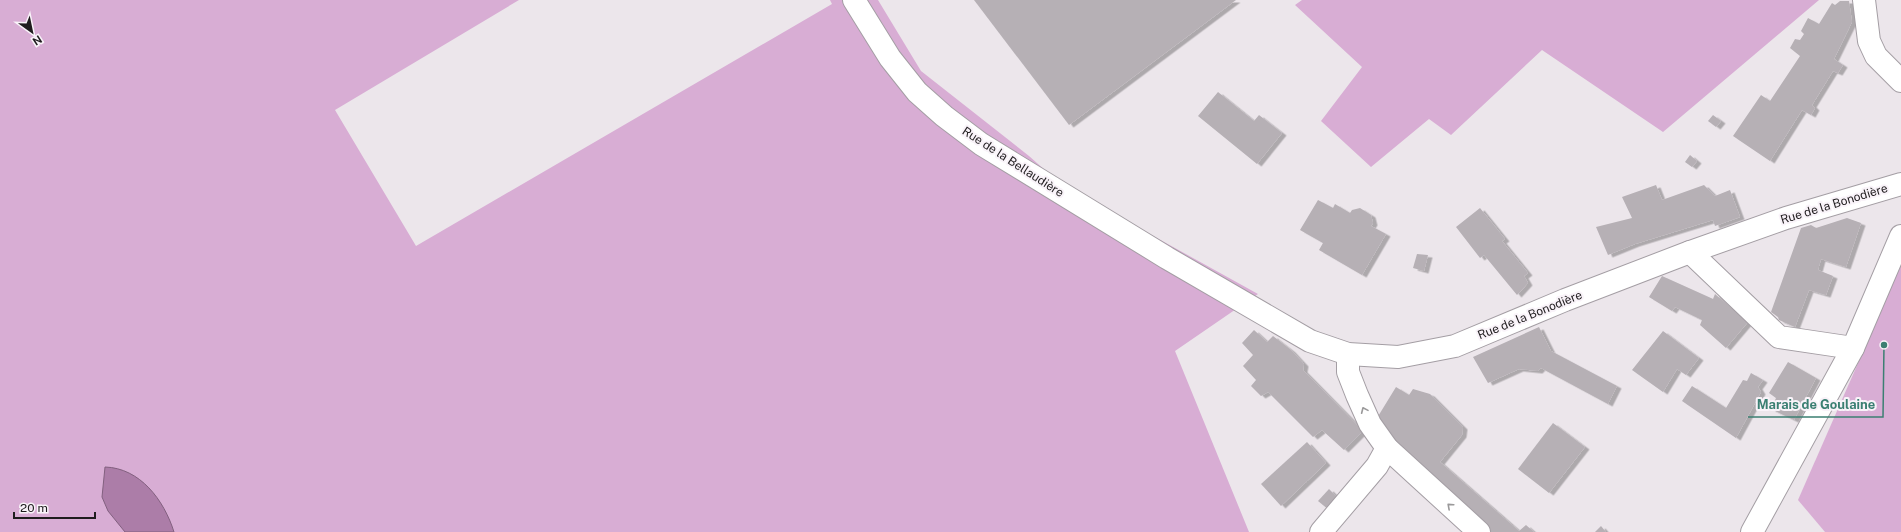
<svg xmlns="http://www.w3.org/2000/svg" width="1901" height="532" font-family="'Public Sans',sans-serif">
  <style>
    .green { fill: #d8add4 }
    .water { fill: #ac7da8; stroke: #82607f }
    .building { fill: #b6b0b5; filter: url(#shadow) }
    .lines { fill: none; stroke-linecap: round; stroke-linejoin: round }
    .minor-casing { stroke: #a49ea4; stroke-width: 24 }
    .minor { stroke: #fff; stroke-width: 22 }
    .oneway { stroke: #9a999a }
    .labels { text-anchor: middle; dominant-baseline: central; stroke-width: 4; stroke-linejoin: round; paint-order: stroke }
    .street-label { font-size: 12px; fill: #1f1c1e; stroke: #f9f3f9 }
    .leader { fill: none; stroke: #3b7f72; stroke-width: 1.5 }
    .callout-dot { fill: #3b7f72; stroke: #f9f3f9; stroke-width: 1.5 }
    .callout-label { font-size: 13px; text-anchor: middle; font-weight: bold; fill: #3b7f72; stroke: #f9f3f9; stroke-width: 4; stroke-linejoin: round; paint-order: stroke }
  </style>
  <defs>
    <filter id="shadow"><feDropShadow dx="4.5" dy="2.5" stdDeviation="0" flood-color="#0004"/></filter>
  </defs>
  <rect width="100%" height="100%" fill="#ece6eb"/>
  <!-- green -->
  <g class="green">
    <path d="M0,0h519l-184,110 81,136 416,-242 -2,-4h48l43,71 108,85 34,30 195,108 -83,57 74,181h-1249z"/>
    <path d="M1302,0h517l-156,132 -121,-82 -91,85 -22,-16 -58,48 -50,-46 41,-54 -67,-62z"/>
    <path d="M1901,265v267h-76l-27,-32z"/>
  </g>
  <!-- water -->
  <path class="water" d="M105,467c35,1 59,33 69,65h-49l-17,-21 -6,-14z"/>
  <!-- building -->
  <g class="building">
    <path d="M974,0h262l-167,125z"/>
    <path d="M1840,1h9l3,21 -18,37 9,6 -5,8 -5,-2 -21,34 3,3 -4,7 -9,-5 -32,51 -37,-25 28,-41 9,6 30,-45 -10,-8 5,-9 5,1 4,-6 -3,-3 7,-13 11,6 13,-21 3,2z"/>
    <path d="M1218,92l36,29 5,-6 23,18 -25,31 -59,-48z"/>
    <path d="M1713,115l8,6 -5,6 -8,-6z"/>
    <path d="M1690,155l7,6 -5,6 -7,-5z"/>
    <path d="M1656,185l6,15 42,-15 11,11 15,-6 10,27 -25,9 -2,-6 -78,24 -27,11 -12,-28 36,-9 -10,-21z"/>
    <path d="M1318,200l15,8 2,-4 15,9 2,-3 8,-2 11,7 2,8 -2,3 15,8 -24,41 -43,-25 4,-7 -23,-13z"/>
    <path d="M1480,208l25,31 -3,2 26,32 -4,3 4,7 -11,12 -33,-40 -4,3 -24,-31z"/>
    <path d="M1847,218l14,5 -15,44 -25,-8 -3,11 15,6 -7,19 -17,-5 -14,37 -16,-7 -1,-3 -7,-5 30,-84 10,-3 5,3z"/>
    <path d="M1417,254l11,1 -4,16 -11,-3z"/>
    <path d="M1662,276l51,23 2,-5 33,28 -22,26 -26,-23 2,-5 -27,-13 -3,4 -23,-14z"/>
    <path d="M1539,327l12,24 66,35 -9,18 -67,-36 -3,3 -19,-2 -31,14 -15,-26z"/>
    <path d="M1254,330l13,12 6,-6 18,14 13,14 -1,6 60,61 -19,19 -22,-20 -9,7 -45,-45 -7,4 -10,-10 5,-6 -13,-14 10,-11 -11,-12z"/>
    <path d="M1663,331l36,27 -13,17 -9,-6 -14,23 -31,-22z"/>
    <path d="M1788,362l28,16 -22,42 -23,-11 5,-11 -7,-5z"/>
    <path d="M1751,373l12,7 -5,7 3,5 -25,46 -54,-37 10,-15 34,22 17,-28 4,1z"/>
    <path d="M1396,387l13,8 4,-6 17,5 33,33 -1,8 -22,27 79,69 7,-6 8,7h-43l-91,-81 -23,-33z"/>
    <path d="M1553,423l32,24 -36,46 -31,-24z"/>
    <path d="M1307,442l19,21 -45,43 -20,-22z"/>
    <path d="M1329,489l10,10 -10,11 -11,-9z"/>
    <path d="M1601,526l5,6h-11z"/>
  </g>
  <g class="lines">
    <defs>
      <g id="minor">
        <path d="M854,0l36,58 27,34 27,24 37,28 186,114 143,83 38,13 50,3 57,-11 110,-46 125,-48 96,-34 115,-34"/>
        <path d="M1864,0l5,41 7,15 25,25"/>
        <path d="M1690,252l89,85 74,11"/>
        <path d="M1348,354v18l9,23 13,29 17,24 92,84"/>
        <path d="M1321,532l56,-66 10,-18"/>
        <path d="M1752,532l101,-184 48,-112"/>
      </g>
    </defs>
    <!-- minor casing -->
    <use href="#minor" class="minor-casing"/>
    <!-- minor -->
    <use href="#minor" class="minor"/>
  </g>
  <!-- one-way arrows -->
  <defs><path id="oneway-chevron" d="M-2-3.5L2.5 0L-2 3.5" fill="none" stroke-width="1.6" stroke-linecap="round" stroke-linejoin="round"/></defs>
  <g class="oneway">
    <use href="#oneway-chevron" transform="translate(1364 410) rotate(-114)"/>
    <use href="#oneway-chevron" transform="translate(1450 506) rotate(-138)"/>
  </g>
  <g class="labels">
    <!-- street labels -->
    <g class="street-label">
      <text transform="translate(1013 162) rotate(33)">Rue de la Bellaudière</text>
      <text transform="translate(1834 204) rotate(-17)">Rue de la Bonodière</text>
      <text transform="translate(1530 315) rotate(-22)">Rue de la Bonodière</text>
    </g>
  </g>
  <!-- callouts -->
  <path class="leader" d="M1884 345L1883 417H1748"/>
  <circle class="callout-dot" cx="1884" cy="345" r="4"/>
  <g class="callout-label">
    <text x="1816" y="409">Marais de Goulaine</text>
  </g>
  <!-- north arrow -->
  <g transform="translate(32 32) rotate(147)" stroke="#f9f3f9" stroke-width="3" paint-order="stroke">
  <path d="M0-3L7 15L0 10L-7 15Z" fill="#1f1c1e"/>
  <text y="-6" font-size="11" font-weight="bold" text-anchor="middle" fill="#1f1c1e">N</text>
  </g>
  <!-- scale -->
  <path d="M14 512v6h81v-6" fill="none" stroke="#1f1c1e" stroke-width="2"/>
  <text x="20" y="512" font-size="12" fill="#1f1c1e" stroke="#f9f3f9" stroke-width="3" paint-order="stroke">20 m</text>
</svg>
